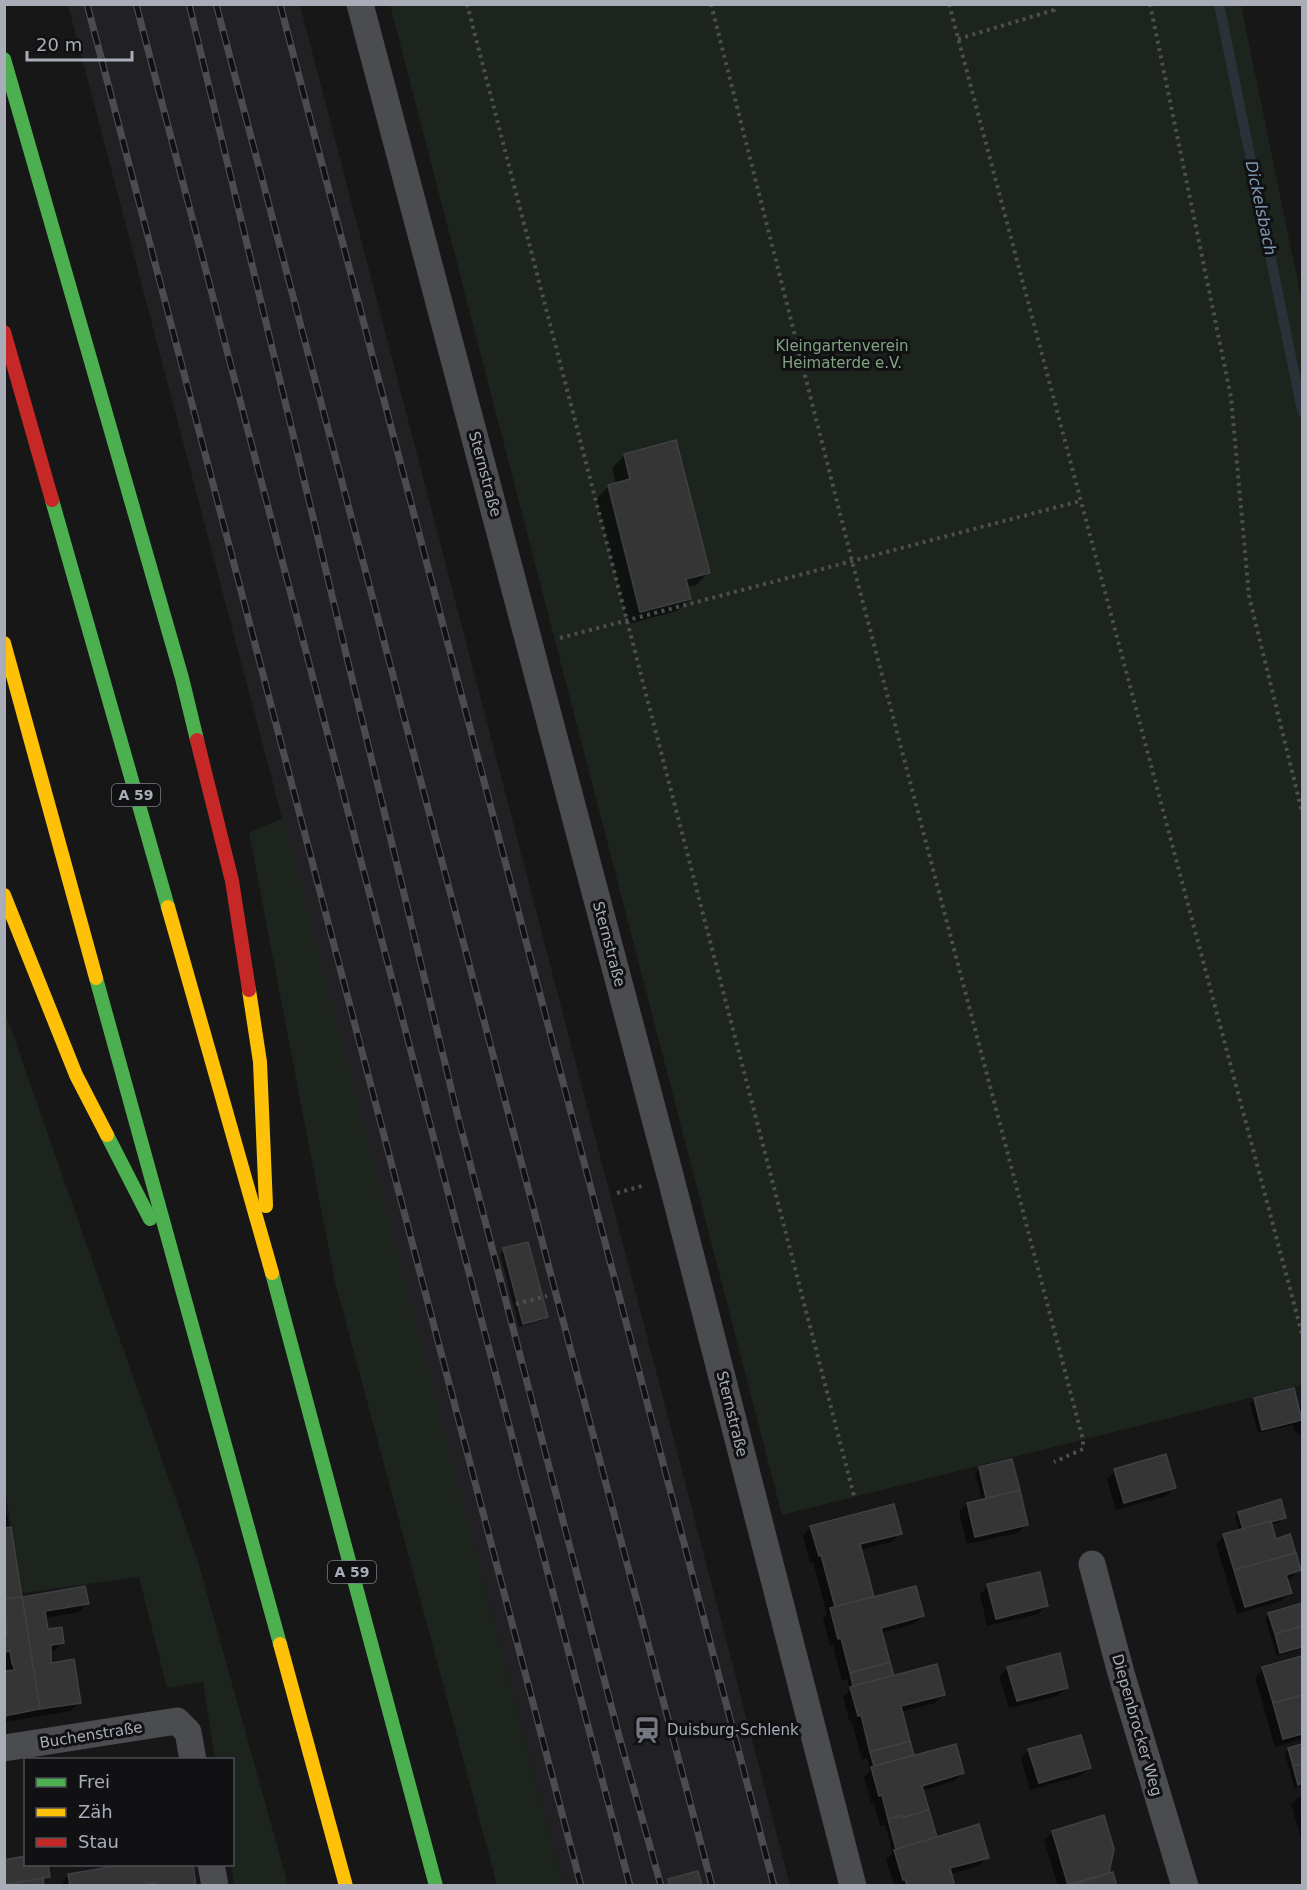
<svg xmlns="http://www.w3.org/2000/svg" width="1307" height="1890" font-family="'DejaVu Sans',sans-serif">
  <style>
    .built { fill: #212123 }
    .green { fill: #1d241e }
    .shadow { fill: #0007 }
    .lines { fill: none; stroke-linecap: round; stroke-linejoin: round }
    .stream { stroke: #2a3239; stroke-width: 10 }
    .building { fill: #353536; stroke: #3f4043; stroke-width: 1.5 }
    .path { stroke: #4d4e52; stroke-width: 4; stroke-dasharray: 3 4.5; stroke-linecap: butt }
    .street { stroke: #4b4c50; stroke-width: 27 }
    .fast { stroke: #4caf50; stroke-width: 14 }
    .slow { stroke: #ffc107; stroke-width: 14 }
    .jam { stroke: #c62828; stroke-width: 14 }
    .rail-casing { stroke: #4b4c4f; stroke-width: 7 }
    .rail { stroke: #111113; stroke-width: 4.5; stroke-dasharray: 14; stroke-linecap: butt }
    .labels { text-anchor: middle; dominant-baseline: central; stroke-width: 6; stroke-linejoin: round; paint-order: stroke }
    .shield { fill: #111113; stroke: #7b7e86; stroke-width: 1.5 }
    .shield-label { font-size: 14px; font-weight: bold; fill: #a8adb8 }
    .park-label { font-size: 15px; fill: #7fa381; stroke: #111113 }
    .street-label { font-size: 15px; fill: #a8adb8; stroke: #111113 }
    .poi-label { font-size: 15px; fill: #a8adb8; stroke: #111113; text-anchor: start }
    .water-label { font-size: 16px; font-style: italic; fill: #7f9bb3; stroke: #111113 }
  </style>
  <rect width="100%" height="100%" fill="#171717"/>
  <!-- built -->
  <path class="built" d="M68,5h232l490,1880h-227z"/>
  <!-- green -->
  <g class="green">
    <path d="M390,5h851l61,297v1083l-520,130z"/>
    <path d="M283,818l280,1067h-66l-162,-603 -86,-449z"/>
    <path d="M4,1009l195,556 89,320h-54l-3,-20 1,-1v-104l-17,-1 -12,-77 -36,6 -28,-111 -117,16 -18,-110z"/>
  </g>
  <!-- shadow -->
  <g class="shadow">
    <path d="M625,455l84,117 -13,13 -9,2 3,12 -13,12 -49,13 -32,-125 13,-13 7,-2 -4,-16z"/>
    <path d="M504,1250l42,67 -4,3 -23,7 -19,-73z"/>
    <path d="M1293,1390l4,16 5,-3v38l-1,-6 -7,-4 -1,-6 -35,8 -8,-30 4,-3z"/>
    <path d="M1302,1449v14l-2,-10z"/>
    <path d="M1011,1460l16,64 -9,9 -51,11 -8,-32 8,-8 15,-3 -7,-28 4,-4z"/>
    <path d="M1115,1470l60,17 -9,9 -50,14 -9,-31z"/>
    <path d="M1239,1513l45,5 -4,4 -9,2 4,17 24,29 -8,8 -5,2 4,13 -9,8 -44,13 -21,-70 8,-8 15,-5 -4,-14z"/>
    <path d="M7,1514l14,84 66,6 -8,8 -34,6 2,13 16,11 -9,9 -5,1v13l31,37 -9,9 -67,11v-207z"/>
    <path d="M811,1527l89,6 -8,9 -32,8 13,49 50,17 -9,8 -33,9 12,45 51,16 -9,9 -34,9 12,43 -5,4 55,14 -9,8 -32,10 13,45 52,21 -8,9 -29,8 4,12h-60l-8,-27 7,-6 -8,-28 -5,1 -6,-23h-3l-7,-26 6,-6 -3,-13 -5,2 -10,-38 -2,1 -7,-26 7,-7 -3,-11 -5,2 -9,-36 -3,1 -7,-28 4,-4 -14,-52 -3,1 -7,-27z"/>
    <path d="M988,1586l58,20 -8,8 -51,12 -7,-32z"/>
    <path d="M1302,1605v44l-25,7 -12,-38 4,-4z"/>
    <path d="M1302,1657v82l-27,8 -20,-70 8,-8z"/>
    <path d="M1007,1668l60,19 -9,9 -49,12 -10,-31z"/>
    <path d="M1302,1745v40l-8,3 -9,-35 4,-4z"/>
    <path d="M1029,1750l60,18 -9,8 -50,14 -9,-32z"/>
    <path d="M1302,1795v47l-11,-38z"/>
    <path d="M1053,1832l59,17 -5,27 8,10h-57l-14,-46z"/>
    <path d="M116,1864h76l3,22h-135l8,-10 49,-8z"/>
  </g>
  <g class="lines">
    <!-- stream -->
    <path class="stream" d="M1219,4l83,407"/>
  </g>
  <!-- building -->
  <g class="building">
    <path d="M676,440l34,133 -24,6 5,20 -51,13 -32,-127 22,-6 -6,-25z"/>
    <path d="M528,1242l20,75 -25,7 -20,-76z"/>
    <path d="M1294,1388l8,32 -40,10 -8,-32z"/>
    <path d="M1166,1454l10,34 -52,15 -10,-34z"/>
    <path d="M1012,1459l8,31 -34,8 -7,-31z"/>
    <path d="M1020,1490l8,35 -53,12 -8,-34z"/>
    <path d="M1281,1499l5,19 -43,11 -5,-17z"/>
    <path d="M894,1504l8,30 -42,10 14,53 -39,10 -14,-52 -2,1 -9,-30z"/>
    <path d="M1271,1521l5,18 14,-5 6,19 -62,17 -11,-36z"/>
    <path d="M11,1527l11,70 -18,2v-71z"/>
    <path d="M1296,1553l5,17 -15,5 6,18 -47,14 -11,-37z"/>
    <path d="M1040,1572l8,34 -52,13 -9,-35z"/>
    <path d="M85,1586l4,18 -44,7 3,18 14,-2 2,16 -13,2v18l23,-4 7,44 -41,6 -18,-112z"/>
    <path d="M916,1586l8,30 -43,12 9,34 -40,11 -9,-35 -3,1 -8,-31z"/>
    <path d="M22,1597l18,112 -36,7v-45l11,-1 -3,-7 -2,-12 -6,1v-16l3,-1 -3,-36z"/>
    <path d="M1302,1603v23l-27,8 -7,-21z"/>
    <path d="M1302,1626v21l-22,6 -5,-19z"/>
    <path d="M1060,1653l8,35 -51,13 -10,-34z"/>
    <path d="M1302,1656v39l-29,8 -11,-36z"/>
    <path d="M890,1662l4,14 -41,10 -3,-13z"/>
    <path d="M937,1664l8,31 -44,11 9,35 -40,11 -9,-37 -3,1 -8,-29z"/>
    <path d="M1302,1695v39l-19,5 -10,-36z"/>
    <path d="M1081,1735l10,33 -52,15 -11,-34z"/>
    <path d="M910,1741l4,14 -40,11 -4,-14z"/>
    <path d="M956,1744l8,29 -42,13 7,24 -27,8v-3l-14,4 -6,-24 -3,1 -8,-29z"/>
    <path d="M1302,1744v20l-9,2 -5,-18z"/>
    <path d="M1302,1764v19l-4,2 -5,-19z"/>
    <path d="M929,1810l8,27 -41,12 -8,-30 14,-4v3z"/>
    <path d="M1104,1815l10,34 -5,24 -41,12 -16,-54z"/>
    <path d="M979,1824l10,34 -39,10 5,18h-48l-2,-7 -2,1 -9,-30z"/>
    <path d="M26,1856v8h22l2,13 -46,8v-25z"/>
    <path d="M127,1864h66l3,22h-41v-3l-16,3h-69l-2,-12z"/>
    <path d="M698,1871l4,15h-32l-2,-7z"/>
    <path d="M1113,1872l4,14h-49l41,-13z"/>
    <path d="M43,1878l1,8h-40v-1z"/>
  </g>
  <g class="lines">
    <!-- path -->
    <g class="path">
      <path d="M467,4l387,1492"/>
      <path d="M711,4l141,557 231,879v9l-29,13"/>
      <path d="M949,4l353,1330"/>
      <path d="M1150,4l81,393 18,199 53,216"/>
      <path d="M958,39l96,-29 -1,-6"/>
      <path d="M560,638l520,-137"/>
      <path d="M617,1193l25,-7"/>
      <path d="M516,1304l31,-8"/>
    </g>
    <!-- street -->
    <g class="street">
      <path d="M360,4l311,1175 182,707"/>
      <path d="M1092,1564l29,109 64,213"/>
      <path d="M4,1748l173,-27 11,11 5,28"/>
      <path d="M211,1864l4,22"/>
    </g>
    <!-- fast -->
    <g class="fast">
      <path d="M4,59l178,619 15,62"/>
      <path d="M52,500l116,407"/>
      <path d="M96,978l184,666"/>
      <path d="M107,1135l43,84"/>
      <path d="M272,1273l164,613"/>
    </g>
    <!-- slow -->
    <g class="slow">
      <path d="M4,643l92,335"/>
      <path d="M4,895l72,180 31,60"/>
      <path d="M168,907l104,366"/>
      <path d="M249,990l11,72 6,144"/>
      <path d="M280,1644l66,242"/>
    </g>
    <!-- jam -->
    <g class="jam">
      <path d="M4,332l48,168"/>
      <path d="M197,740l35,141 17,109"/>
    </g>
    <defs>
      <g id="rail">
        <path d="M87,4l494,1882"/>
        <path d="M136,4l494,1882"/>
        <path d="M189,4l268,1109 162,623 42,150"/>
        <path d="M216,4l496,1882"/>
        <path d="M280,4l494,1882"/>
      </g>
    </defs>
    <!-- rail casing -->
    <use href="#rail" class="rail-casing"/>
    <!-- rail -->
    <use href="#rail" class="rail"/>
  </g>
  <!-- icons -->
  <defs>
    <symbol id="station-bare" viewBox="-9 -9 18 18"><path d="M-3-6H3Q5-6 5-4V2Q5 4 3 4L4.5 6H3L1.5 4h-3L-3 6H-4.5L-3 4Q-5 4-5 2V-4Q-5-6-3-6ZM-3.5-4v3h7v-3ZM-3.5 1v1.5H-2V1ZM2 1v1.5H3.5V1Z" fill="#757880" stroke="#111113" stroke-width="2.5" paint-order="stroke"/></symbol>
  </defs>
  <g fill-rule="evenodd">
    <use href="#station-bare" x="628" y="1711" width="38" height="38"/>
  </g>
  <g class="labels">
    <!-- shield labels -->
    <g class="shield">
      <rect x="112" y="784" width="48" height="22" rx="4.5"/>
      <rect x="328" y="1561" width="48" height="22" rx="4.5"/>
    </g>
    <g class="shield-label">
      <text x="136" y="795">A 59</text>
      <text x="352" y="1572">A 59</text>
    </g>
    <!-- park labels -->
    <g class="park-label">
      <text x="842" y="346">Kleingartenverein<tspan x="842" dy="17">Heimaterde e.V.</tspan></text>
    </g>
    <!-- street labels -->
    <g class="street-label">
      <text transform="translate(485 474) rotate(75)">Sternstraße</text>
      <text transform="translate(609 944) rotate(75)">Sternstraße</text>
      <text transform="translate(732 1414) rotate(76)">Sternstraße</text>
      <text transform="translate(1137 1725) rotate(74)">Diepenbrocker Weg</text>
      <text transform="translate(91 1735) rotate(-9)">Buchenstraße</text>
    </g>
    <!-- poi labels -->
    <g class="poi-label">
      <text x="667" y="1730">Duisburg-Schlenk</text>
    </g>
    <!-- water labels -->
    <g class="water-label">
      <text transform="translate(1261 208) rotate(78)">Dickelsbach</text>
    </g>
  </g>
  <!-- border -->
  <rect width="1307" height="1890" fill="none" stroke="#a8adb8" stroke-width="12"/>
  <!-- legend -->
  <rect x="24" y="1758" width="210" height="108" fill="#111113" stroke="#4d4f55" stroke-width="1.5"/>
  <rect x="36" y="1778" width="30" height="9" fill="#4caf50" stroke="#4d4f55" stroke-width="1.5"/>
  <text x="78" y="1788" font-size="18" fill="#a8adb8">Frei</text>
  <rect x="36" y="1808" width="30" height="9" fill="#ffc107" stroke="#4d4f55" stroke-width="1.5"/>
  <text x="78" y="1818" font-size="18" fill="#a8adb8">Zäh</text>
  <rect x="36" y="1838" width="30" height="9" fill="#c62828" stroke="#4d4f55" stroke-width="1.5"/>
  <text x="78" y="1848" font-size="18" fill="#a8adb8">Stau</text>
  <!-- scale -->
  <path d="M27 51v9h105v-9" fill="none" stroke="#a8adb8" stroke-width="3"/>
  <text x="36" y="51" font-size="18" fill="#a8adb8" stroke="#111113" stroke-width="4.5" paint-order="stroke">20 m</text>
</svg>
